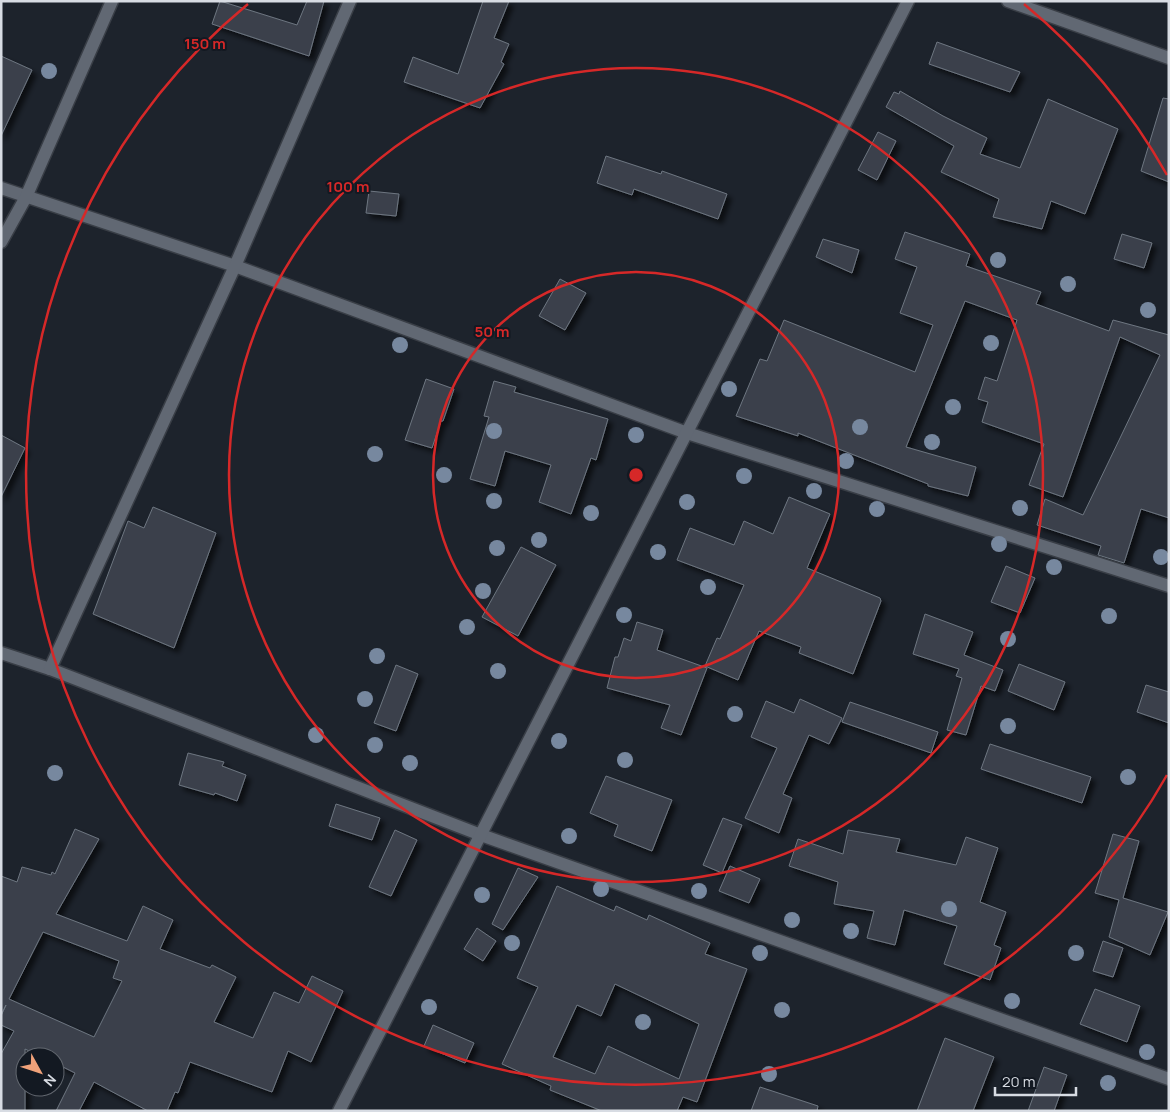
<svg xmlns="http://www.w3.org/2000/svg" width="1170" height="1112" font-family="Manrope,sans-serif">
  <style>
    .building { fill: #3a414b; stroke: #6e7681; fill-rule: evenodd; filter: url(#shadow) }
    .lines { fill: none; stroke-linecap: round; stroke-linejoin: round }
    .street-casing { stroke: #393e46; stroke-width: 15 }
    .street { stroke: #616873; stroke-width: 12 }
    .tree { fill: #77889f }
    .ring { fill: none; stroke: #d62828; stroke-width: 2.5 }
    .centre { fill: #d62828; stroke: #131922; stroke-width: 2.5 }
    .ring-label { font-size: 15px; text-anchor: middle; font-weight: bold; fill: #d62828; stroke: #131922; stroke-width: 4; stroke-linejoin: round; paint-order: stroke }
  </style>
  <defs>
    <filter id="shadow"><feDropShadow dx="4.5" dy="4.5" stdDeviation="2.5" flood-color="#0009"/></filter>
  </defs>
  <rect width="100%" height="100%" fill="#1d232c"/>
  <!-- building -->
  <g class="building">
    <path d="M220,1l77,24 10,-24h17l-15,55 -97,-32z"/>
    <path d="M483,1h26l-15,37 15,6 -8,18 3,2 -24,44 -76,-26 9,-25 45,17z"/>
    <path d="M937,42l83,30 -10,20 -81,-28z"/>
    <path d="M1,56l31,14 -31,66z"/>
    <path d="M900,91l43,25 44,22 -7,16 40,14 28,-69 70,30 -33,85 -34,-13 -9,28 -49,-12 6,-18 -58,-27 13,-26 -68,-39 8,-15 5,2z"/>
    <path d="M1163,98l6,1v83l-28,-11z"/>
    <path d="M878,132l18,9 -19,39 -19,-10z"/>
    <path d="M606,156l55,18 1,-3 65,23 -9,25 -84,-30 -2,6 -35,-12z"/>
    <path d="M369,191l30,3 -3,22 -30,-3z"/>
    <path d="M905,232l65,22 -4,12 75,26 -5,12 73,27 4,-11 56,15v183l-28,-9 -17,54 -26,-8 3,-9 -64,-21 8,-26 38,16 77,-160 -40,-18 -57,160 -34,-12 15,-41 -62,-22 6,-20 -10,-3 7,-22 12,4 20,-61 -52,-19 -59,146 70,20 -8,29 -40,-10v-2l-130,-51v3l-62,-20 24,-57 7,2 17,-41 131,52 18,-47 -33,-12 17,-46 -22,-8z"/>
    <path d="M1122,234l30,9 -8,25 -30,-9z"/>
    <path d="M823,239l36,11 -7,23 -36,-16z"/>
    <path d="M560,279l26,14 -21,37 -26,-14z"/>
    <path d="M426,379l28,10 -11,32h-2l-9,27 -27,-8z"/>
    <path d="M494,381l22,6 -2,5 94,27 -12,41 -5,-2 -20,56 -32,-12 12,-37 -46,-14 -10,35 -25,-7 19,-62 -5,-1z"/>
    <path d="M1,435l24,13 -24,49z"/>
    <path d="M789,497l41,17 -23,54 73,30 1,3 -28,73 -54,-21 2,-6 -42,-16 -21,49 -33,-14 12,-28 3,1 24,-54 -67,-25 13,-32 44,17 10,-24 29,13z"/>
    <path d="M153,507l63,26 -42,115 -81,-34 35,-93 16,7z"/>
    <path d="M521,547l35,18 -38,71 -36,-19z"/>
    <path d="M1006,566l29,12 -15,35 -29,-11z"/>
    <path d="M925,614l48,18 -9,23 39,15 -8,21 -14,-5 -15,49 -19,-5 15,-52 -6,-2 3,-7 -46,-15z"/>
    <path d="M637,622l26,8 -6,20 50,18 -26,67 -20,-7 9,-23 -63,-17 8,-31h3l6,-19 7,3z"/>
    <path d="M1019,664l46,18 -11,28 -46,-19z"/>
    <path d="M396,665l22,9 -22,57 -22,-8z"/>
    <path d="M1146,685l23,7v31l-32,-11z"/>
    <path d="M800,699l42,19 -13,26 -20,-9 -26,59 9,4 -13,35 -34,-15 32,-70 -26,-11 15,-36 28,12z"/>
    <path d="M850,702l88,30 -7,21 -89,-31z"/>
    <path d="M990,744l101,33 -9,26 -101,-34z"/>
    <path d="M188,753l36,9 -2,4 24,9 -9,26 -22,-8 -1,2 -35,-10z"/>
    <path d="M606,776l66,24 -20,51 -38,-15 4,-11 -28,-12z"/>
    <path d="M336,804l44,14 -8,22 -43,-14z"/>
    <path d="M723,818l19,7 -20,48 -19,-8z"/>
    <path d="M75,829l24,10 -43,75 71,27 16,-35 30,14 -13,29 50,19 2,-3 24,12 -22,45 39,16 21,-46 25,11 13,-27 31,15 -32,71 -23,-11 -16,41 -82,-30 -12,31 -3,-1 -8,19h-19l-54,-29 -15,29h-23l19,-38 -20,-10v-6h-13l-17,-8v62h-24v-57l13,-23 -13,-6v-9l5,-11 -5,10v-139l16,6 5,-15 29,8 1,-3 3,2zM43,932l76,29 -6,17 9,3 -28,56 -85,-38z"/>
    <path d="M395,830l22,10 -26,56 -22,-9z"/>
    <path d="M848,830l52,9 -4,13 60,13 10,-28 32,11 -18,54 26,10 -12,33 7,3 -11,32 -46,-16 13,-38 -53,-16 -9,35 -28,-7 7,-27 -40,-7 4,-22 -49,-16 9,-27 45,15z"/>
    <path d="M1113,834l26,7 -16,57 45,14 -18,43 -41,-18 10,-37 -24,-7z"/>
    <path d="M730,866l30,13 -11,24 -30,-12z"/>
    <path d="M518,868l20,9 -35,53 -11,-6z"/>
    <path d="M557,886l57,25 2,-5 31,14 2,-5 61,28 -5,11 42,15 -50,133 -14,-5 -6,14h-75l-52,-21 1,-4 -49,-22 36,-77 -21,-9zM615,984l84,40 -20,55 -71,-33 -13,28 -42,-17 24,-52 24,11z"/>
    <path d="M477,928l19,13 -13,20 -19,-12z"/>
    <path d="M1103,941l20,7 -10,29 -20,-6z"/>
    <path d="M1095,989l45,17 -13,36 -47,-18z"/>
    <path d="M433,1025l41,18 -9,20 -41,-17z"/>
    <path d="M945,1038l49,19 -21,54h-56z"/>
    <path d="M1044,1067l23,8 -13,36h-26z"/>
    <path d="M760,1087l58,19 -1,5h-66z"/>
  </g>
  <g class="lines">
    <defs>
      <g id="street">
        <path d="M1008,1l161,57"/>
        <path d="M1,188l234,78 452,167 482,153"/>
        <path d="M1,242l25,-45 86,-196"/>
        <path d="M1,653l49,16 431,166 688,244"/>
        <path d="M50,669l185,-403 115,-265"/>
        <path d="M339,1111l569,-1110"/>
      </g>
    </defs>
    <!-- street casing -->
    <use href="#street" class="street-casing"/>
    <!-- street -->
    <use href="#street" class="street"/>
  </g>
  <!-- trees -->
  <g class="tree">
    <circle cx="49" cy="71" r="8"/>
    <circle cx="998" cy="260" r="8"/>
    <circle cx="1068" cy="284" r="8"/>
    <circle cx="1148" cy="310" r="8"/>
    <circle cx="991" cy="343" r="8"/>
    <circle cx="400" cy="345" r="8"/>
    <circle cx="729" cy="389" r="8"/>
    <circle cx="953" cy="407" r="8"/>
    <circle cx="860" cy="427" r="8"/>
    <circle cx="494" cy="431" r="8"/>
    <circle cx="636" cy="435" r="8"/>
    <circle cx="932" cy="442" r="8"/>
    <circle cx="375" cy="454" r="8"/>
    <circle cx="846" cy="461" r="8"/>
    <circle cx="444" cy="475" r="8"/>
    <circle cx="744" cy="476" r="8"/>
    <circle cx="814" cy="491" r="8"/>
    <circle cx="494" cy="501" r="8"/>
    <circle cx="687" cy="502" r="8"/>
    <circle cx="1020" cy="508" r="8"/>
    <circle cx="877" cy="509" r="8"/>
    <circle cx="591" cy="513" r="8"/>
    <circle cx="539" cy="540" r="8"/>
    <circle cx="999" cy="544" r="8"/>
    <circle cx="497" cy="548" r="8"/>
    <circle cx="658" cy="552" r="8"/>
    <circle cx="1161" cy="557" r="8"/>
    <circle cx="1054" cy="567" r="8"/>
    <circle cx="708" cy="587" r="8"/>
    <circle cx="483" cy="591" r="8"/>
    <circle cx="624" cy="615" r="8"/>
    <circle cx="1109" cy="616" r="8"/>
    <circle cx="467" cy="627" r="8"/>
    <circle cx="1008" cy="639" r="8"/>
    <circle cx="377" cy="656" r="8"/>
    <circle cx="498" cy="671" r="8"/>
    <circle cx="365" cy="699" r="8"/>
    <circle cx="735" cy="714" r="8"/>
    <circle cx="1008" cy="726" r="8"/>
    <circle cx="316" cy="735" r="8"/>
    <circle cx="559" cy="741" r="8"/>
    <circle cx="375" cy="745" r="8"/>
    <circle cx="625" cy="760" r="8"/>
    <circle cx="410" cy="763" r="8"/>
    <circle cx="55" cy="773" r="8"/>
    <circle cx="1128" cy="777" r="8"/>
    <circle cx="569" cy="836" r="8"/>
    <circle cx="601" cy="889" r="8"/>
    <circle cx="699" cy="891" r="8"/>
    <circle cx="482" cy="895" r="8"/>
    <circle cx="949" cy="909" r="8"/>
    <circle cx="792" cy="920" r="8"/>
    <circle cx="851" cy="931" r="8"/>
    <circle cx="512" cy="943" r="8"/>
    <circle cx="760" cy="953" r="8"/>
    <circle cx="1076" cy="953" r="8"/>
    <circle cx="1012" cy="1001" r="8"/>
    <circle cx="429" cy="1007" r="8"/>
    <circle cx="782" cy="1010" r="8"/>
    <circle cx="643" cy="1022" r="8"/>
    <circle cx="1147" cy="1052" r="8"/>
    <circle cx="769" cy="1074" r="8"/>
    <circle cx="1108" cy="1083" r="8"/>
  </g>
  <!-- distance rings -->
  <g class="ring">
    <circle cx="636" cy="475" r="203"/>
    <circle cx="636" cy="475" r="407"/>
    <path d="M1167 775A610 610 0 1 1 248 4M1024 4A610 610 0 0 1 1167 175"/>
  </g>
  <circle cx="636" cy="475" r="8" class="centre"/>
  <g class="ring-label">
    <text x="205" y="49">150 m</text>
    <text x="348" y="192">100 m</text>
    <text x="492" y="337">50 m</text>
  </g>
  <!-- border -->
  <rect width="1170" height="1112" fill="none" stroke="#d8dce3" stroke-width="5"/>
  <!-- north arrow -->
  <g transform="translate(40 1072) rotate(130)"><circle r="24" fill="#131922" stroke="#62676f"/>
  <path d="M0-4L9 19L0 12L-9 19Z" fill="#f0a27a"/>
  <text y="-8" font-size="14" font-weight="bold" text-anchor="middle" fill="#d8dce3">N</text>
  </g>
  <!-- scale -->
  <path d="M995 1087v8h81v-8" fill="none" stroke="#d8dce3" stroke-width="2.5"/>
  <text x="1002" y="1087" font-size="15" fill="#d8dce3" stroke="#131922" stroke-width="4" paint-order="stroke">20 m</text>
</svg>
